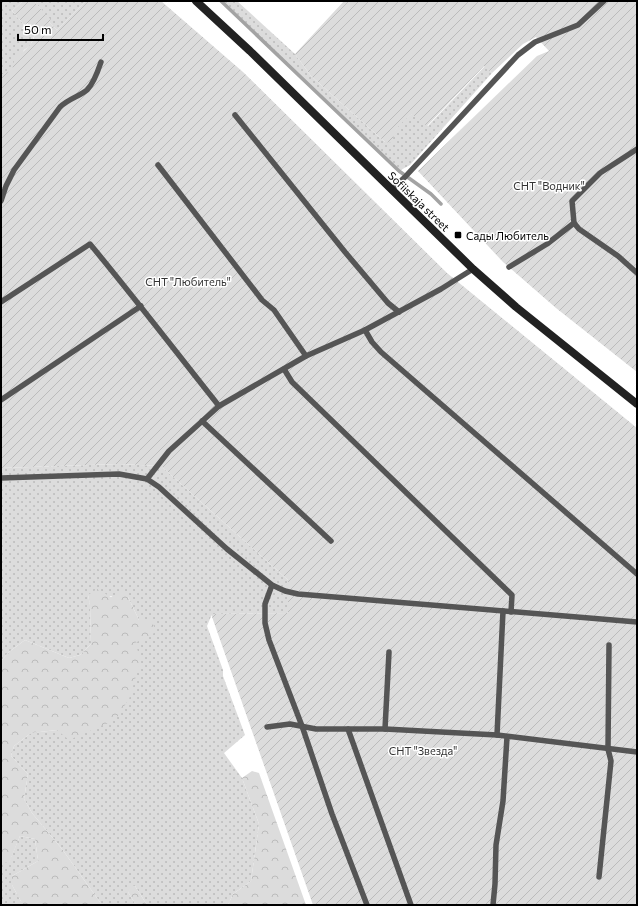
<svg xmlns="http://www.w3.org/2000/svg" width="638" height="906" font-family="Commissioner,sans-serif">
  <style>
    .grass { fill: url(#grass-dots) }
    .forest { fill: url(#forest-crowns) }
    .garden { fill: url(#garden-furrows) }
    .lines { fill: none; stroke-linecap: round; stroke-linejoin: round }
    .stream { stroke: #a3a3a3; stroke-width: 3.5 }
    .lane { stroke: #555; stroke-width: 5.5 }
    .secondary { stroke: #222; stroke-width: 8 }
    .poi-dot { fill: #000; stroke: #fff; stroke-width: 1.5 }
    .labels { text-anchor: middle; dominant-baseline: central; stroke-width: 3; stroke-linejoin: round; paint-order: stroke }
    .park-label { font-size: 11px; fill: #333; stroke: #fff }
    .street-label { font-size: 11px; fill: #000; stroke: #fff }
    .poi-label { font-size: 11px; fill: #000; stroke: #fff; text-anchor: start }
  </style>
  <defs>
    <pattern id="grass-dots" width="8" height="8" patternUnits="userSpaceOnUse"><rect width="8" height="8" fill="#dcdcdc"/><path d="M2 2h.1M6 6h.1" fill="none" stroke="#bbb" stroke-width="1.8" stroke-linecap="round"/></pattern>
    <pattern id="forest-crowns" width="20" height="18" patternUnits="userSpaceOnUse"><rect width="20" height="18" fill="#dcdcdc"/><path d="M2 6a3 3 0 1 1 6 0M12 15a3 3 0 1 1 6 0" fill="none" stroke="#bbb"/></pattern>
    <pattern id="garden-furrows" width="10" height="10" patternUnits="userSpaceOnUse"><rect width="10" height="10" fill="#dcdcdc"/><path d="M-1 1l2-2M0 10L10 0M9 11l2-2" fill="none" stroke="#bbb"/></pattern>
  </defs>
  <rect width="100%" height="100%" fill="#fff"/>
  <!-- grass -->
  <g class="grass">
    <path d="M1,1h22l-11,10 14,16 9,7 -5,12 -6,4 -11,21 -12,4z"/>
    <path d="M34,1h52l-29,29 -8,-8 1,-2z"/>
    <path d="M221,1h16l58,53 16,22 74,66 8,-8 7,-11 13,-10 15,13 57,-60 7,7 -82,92 -11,6z"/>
    <path d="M119,464l42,2 127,114 1,33 -77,1 -5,12 16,44v6l22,59 -21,18 18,25 17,46 -8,57 -18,13 -5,11h-81l-12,-19 -7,6 8,13h-34l-40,-56 -30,-36 -8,-14 4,-25 -17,-18 3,-10 17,-13 26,-3 77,-87 5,-23 -11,-23 -40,-2 2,10 1,39 -11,11 -11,3 -44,-18 -16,12 -8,9v-193z"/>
    <path d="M20,836l15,3 3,22 -26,15v9l11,20h-22v-43h8z"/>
  </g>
  <!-- forest -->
  <g class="forest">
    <path d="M97,589l14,8 10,-6 7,6 11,23 12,-1 5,13 -21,11 6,17 -12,39 -14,21 -46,20 -12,-10 -26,3 -17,13 -3,10 17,18 -4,25 8,14 30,36 40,56h-79l-11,-20v-9l26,-15 -3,-22 -15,-3 -11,27 -8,-1v-201l8,-9 16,-12 44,18 11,-3 11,-11 -1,-39 -2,-10z"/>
    <path d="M252,771l7,2 47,132h-78l5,-11 18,-13 8,-57 -17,-46z"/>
    <path d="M130,885l5,1 12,19h-11l-8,-13z"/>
  </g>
  <!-- garden -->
  <g class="garden">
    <path d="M23,1h11l17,19 -2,2 8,8 29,-29h75l82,71 204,201 190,155v477h-324l-102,-291 77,-1v-33l-127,-114 -42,-2 -118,4v-393l12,-5c-2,-12 9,-16 16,-24 3,-3 5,-8 6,-12l-9,-7 -14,-16z"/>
    <path d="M344,1h293v371l-81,-64 -53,-46 -85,-91 119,-115 12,-5 -13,-14 -13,7 -31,29 -8,-7 -57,60 -15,-12c-11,9 -18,14 -20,29l-7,-1 -74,-66 -16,-22z"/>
  </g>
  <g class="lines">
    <!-- stream -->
    <path class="stream" d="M221,1l178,170 32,23 10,10"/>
    <!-- lane -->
    <g class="lane">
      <path d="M235,115l110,137 43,51 11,9"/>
      <path d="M158,165l104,135 12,10 32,46"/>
      <path d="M391,190l14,-13 113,-122 17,-13 43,-17 26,-24"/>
      <path d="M1,201l5,-15 8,-16 46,-63c8,-8 20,-11 27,-17 7,-7 11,-19 14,-28"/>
      <path d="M574,223l5,6 39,27 19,17"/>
      <path d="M509,267l38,-23 27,-21 -2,-22 28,-28 37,-24"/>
      <path d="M1,302l89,-58c44,53 86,108 129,162"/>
      <path d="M365,330l7,12 9,10 256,222"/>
      <path d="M284,369l8,13 220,213 -1,17"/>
      <path d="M1,400l140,-94"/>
      <path d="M202,421l129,120"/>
      <path d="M1,478l118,-4 28,5 12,8 68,62 45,36 13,6 13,3 339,28"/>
      <path d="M147,479l22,-28 50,-45 87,-50 59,-26 76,-41 32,-20"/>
      <path d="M272,585l-7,19v19l4,17 33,86 30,88 35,91"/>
      <path d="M267,727l23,-3 26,5h69l112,6 140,17"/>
      <path d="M348,729l63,176"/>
      <path d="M385,729l4,-77"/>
      <path d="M497,735l6,-124"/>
      <path d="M599,877l12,-116 -3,-12 1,-104"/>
      <path d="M493,905l2,-21 1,-39 7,-44 4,-64"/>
    </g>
    <!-- secondary -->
    <path class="secondary" d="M196,1l54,50 223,218 43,38 121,97"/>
  </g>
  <!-- markers -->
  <rect class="poi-dot" x="454" y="231" width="8" height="8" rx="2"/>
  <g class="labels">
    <!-- park labels -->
    <g class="park-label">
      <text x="549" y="185">СНТ "Водник"</text>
      <text x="188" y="281">СНТ "Любитель"</text>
      <text x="423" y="750">СНТ "Звезда"</text>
    </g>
    <!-- street labels -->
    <g class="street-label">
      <text transform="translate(419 201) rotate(44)">Sofiiskaja street</text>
    </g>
    <!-- poi labels -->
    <g class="poi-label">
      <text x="466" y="235">Сады Любитель</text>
    </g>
  </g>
  <!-- border -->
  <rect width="638" height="906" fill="none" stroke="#000000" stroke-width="4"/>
  <!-- scale -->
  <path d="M18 34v6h85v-6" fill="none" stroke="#000000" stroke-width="2"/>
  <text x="24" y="34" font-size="12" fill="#000000" stroke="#ffffff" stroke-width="3" paint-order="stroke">50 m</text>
</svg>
